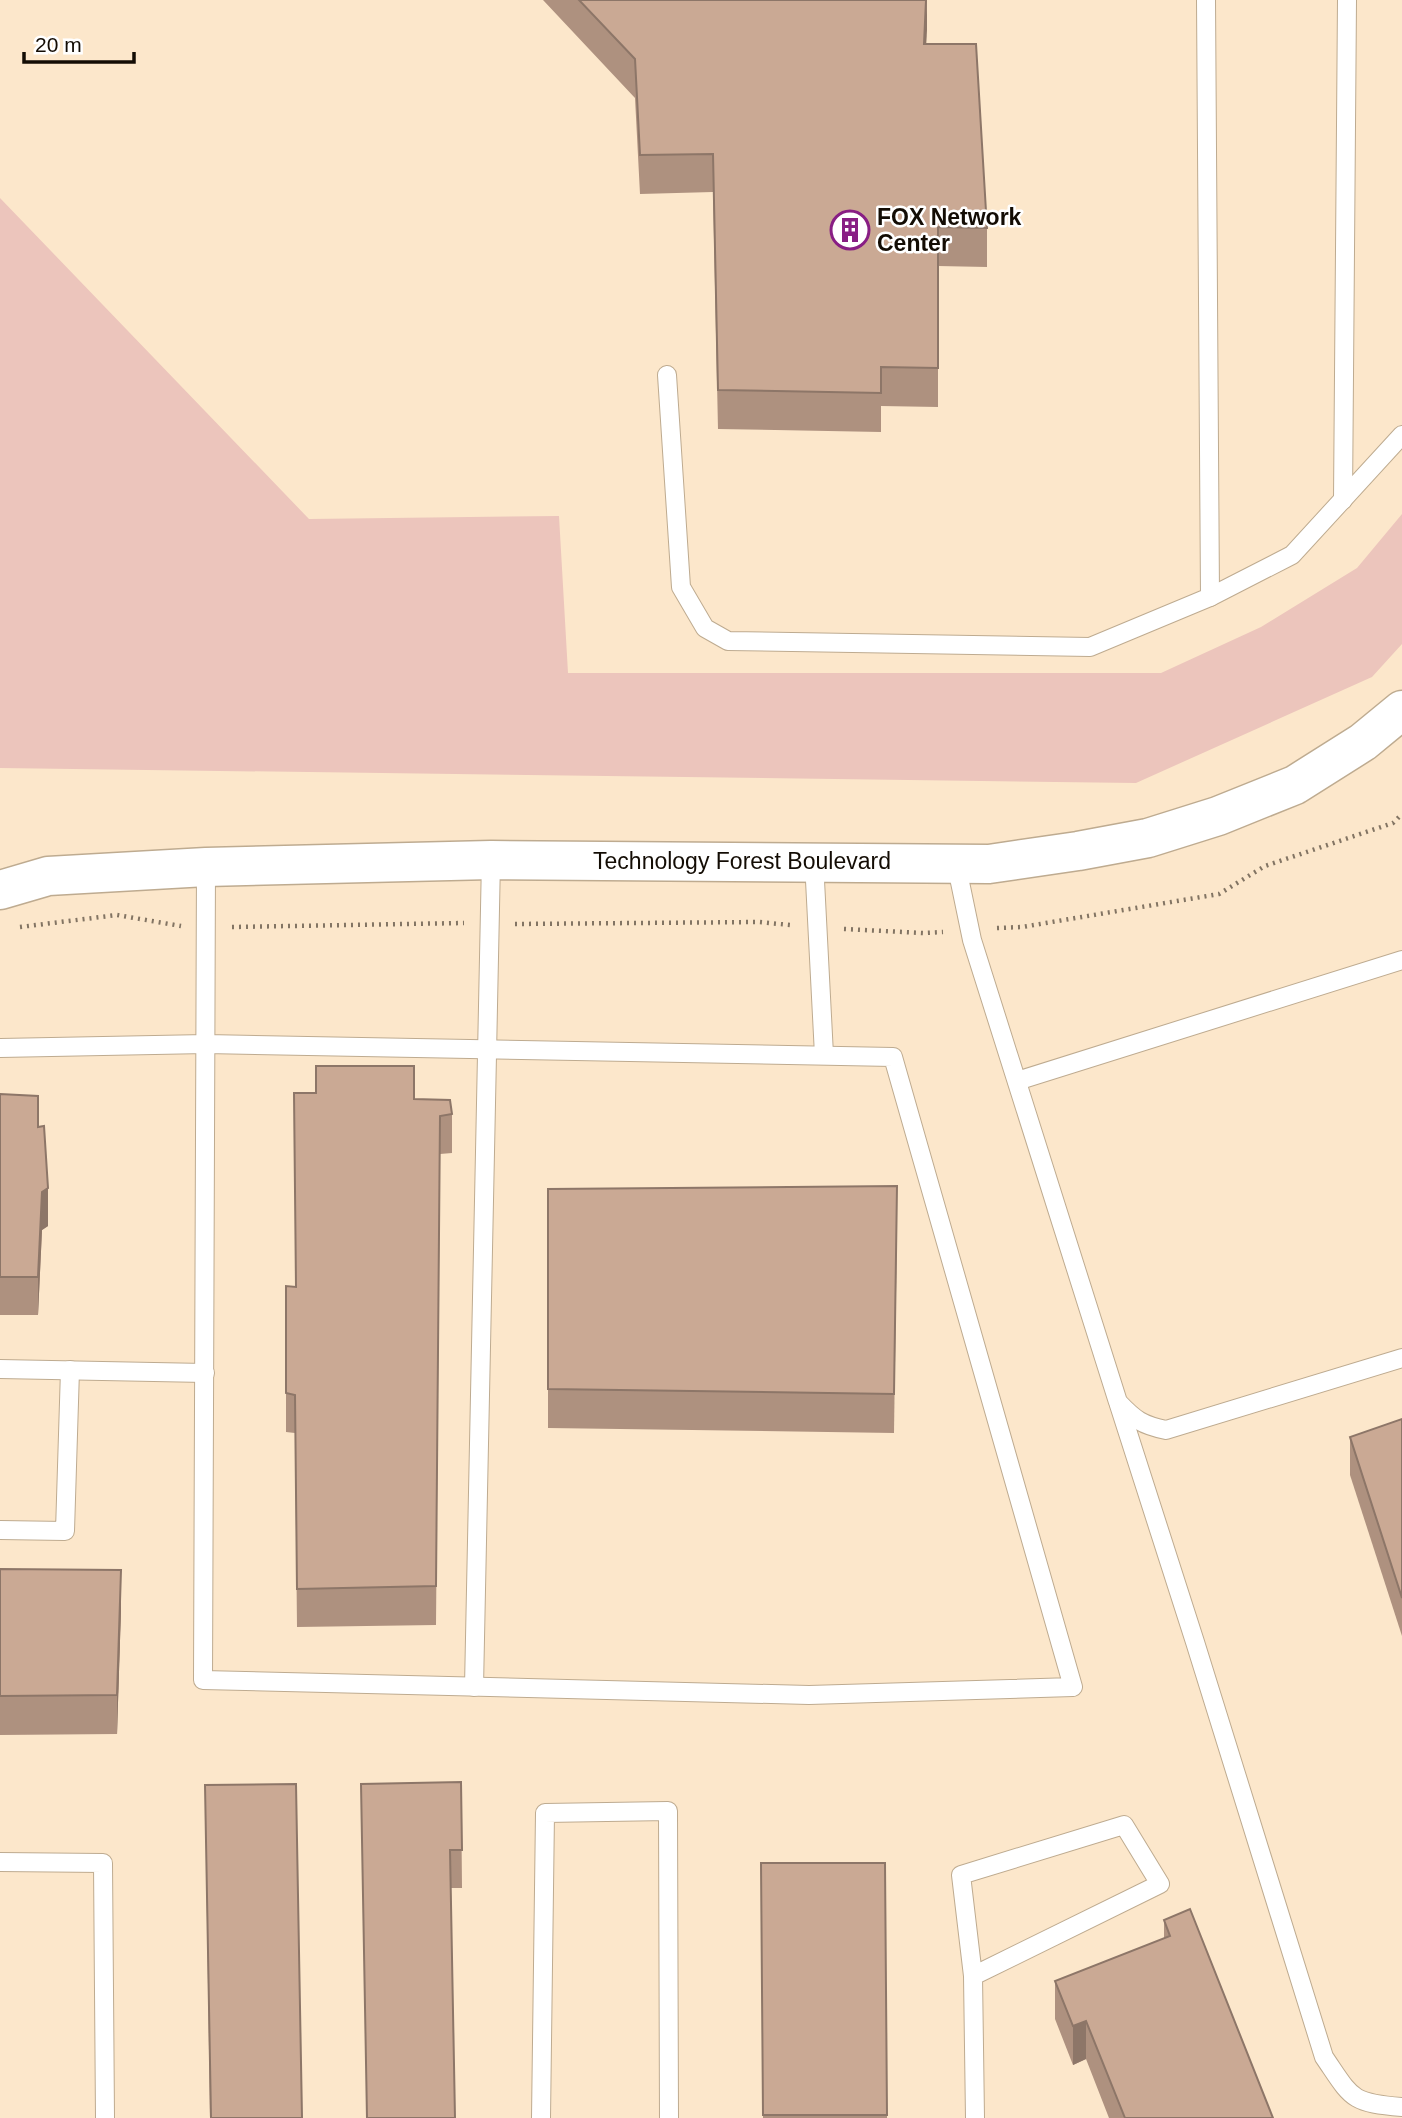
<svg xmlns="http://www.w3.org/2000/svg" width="1402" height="2118" font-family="Helvetica,sans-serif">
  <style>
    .green { fill: #ecc5bc }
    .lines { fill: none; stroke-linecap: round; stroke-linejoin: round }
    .service-casing { stroke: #beab90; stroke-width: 20 }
    .tertiary-casing { stroke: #beab90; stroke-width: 41 }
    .path { stroke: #827463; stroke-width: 4.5; stroke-dasharray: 2 5; stroke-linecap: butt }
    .service { stroke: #fff; stroke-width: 18 }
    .tertiary { stroke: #fff; stroke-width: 38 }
    .wall { fill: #ae917f }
    .shaded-wall { fill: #8d7668 }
    .building { fill: #caa994; stroke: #8d7668; stroke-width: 2 }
    .labels { text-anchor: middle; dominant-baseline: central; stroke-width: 5; stroke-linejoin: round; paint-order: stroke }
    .poi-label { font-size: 23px; font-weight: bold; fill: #130c04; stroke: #fff; text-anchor: start }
    .street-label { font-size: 23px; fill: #130c04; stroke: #fff }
  </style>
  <rect width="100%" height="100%" fill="#fce7cb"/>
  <!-- green -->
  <path class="green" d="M0,198l309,321 250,-3 9,157h593l100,-46 96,-59 45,-54v130l-30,33 -236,106 -1136,-15z"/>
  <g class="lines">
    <defs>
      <g id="service">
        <path d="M667,375l14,212 24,41 23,13 362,6 120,-50 -4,-597"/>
        <path d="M1343,500l4,-500"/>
        <path d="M1210,597l82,-42 110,-120"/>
        <path d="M814,861l10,194"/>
        <path d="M956,863l16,77 146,462c17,18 24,23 48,28l236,-72"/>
        <path d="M0,1048l206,-4 687,13 180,630 -264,8 -606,-15 3,-813"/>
        <path d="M1017,1081l385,-121"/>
        <path d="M0,1369l205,4"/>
        <path d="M1119,1405l76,237 129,415c28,41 26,46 78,50"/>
        <path d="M0,1530l65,1 5,-161"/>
        <path d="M474,1687l17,-827"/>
        <path d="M0,1862l103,1 2,255"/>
        <path d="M973,1976l187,-92 -36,-59 -163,50 12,101 2,142"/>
        <path d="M541,2118l4,-305 123,-2 1,307"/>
      </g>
      <path id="tertiary" d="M0,890l48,-14 158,-9 285,-7 498,4 89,-13 70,-13 70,-22 77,-31 68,-43 39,-32"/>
    </defs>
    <!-- service casing -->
    <use href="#service" class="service-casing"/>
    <!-- tertiary casing -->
    <use href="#tertiary" class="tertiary-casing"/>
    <!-- path -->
    <g class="path">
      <path d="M515,924l244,-2 31,3"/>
      <path d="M20,927l97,-12 64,11"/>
      <path d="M232,927l232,-4"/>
      <path d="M997,928l25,-1 197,-33 46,-28 128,-43 9,-9"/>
      <path d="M844,929l79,4 20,-1"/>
    </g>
    <!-- service -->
    <use href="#service" class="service"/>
    <!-- tertiary -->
    <use href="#tertiary" class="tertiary"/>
  </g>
  <!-- wall -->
  <g class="wall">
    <path d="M543,0h384l-1,44 61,184v39l-49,-1v141l-57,-1v26l-163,-3 -5,-237 -73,2 -5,-96z"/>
    <path d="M0,1094l38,33 10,99 -6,4 -4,85h-38z"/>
    <path d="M414,1099l38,15v39l-12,1 -4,471 -139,2 -2,-194 -9,-1v-146l10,1z"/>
    <path d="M548,1189l349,36 -3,208 -346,-5z"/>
    <path d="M1402,1419v217l-52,-161v-38z"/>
    <path d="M0,1569l121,40 -4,125 -117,1z"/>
    <path d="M461,1782l1,106h-11l4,230h-88l-6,-334z"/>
    <path d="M205,1785l97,333h-92z"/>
    <path d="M761,1863h124l2,255h-124z"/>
    <path d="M1164,1920l109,198h-164l-23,-59 -13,6 -18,-46v-38l109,-42z"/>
  </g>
  <!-- shaded-wall -->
  <g class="shaded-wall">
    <path d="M927,0v30l-3,53v-39z"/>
    <path d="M48,1188v38l-6,4 -4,85v-38l4,-85z"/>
    <path d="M121,1570v39l-4,125v-39z"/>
    <path d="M1086,2021v38l-13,6v-39z"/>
  </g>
  <!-- building -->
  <g class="building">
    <path d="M579,0h347l-2,44h52l11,184 -49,-1v141l-57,-1v26l-163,-3 -5,-236 -73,1 -5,-96z"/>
    <path d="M316,1066h98v33l36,1 2,14 -12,2 -4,470 -139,3 -2,-194 -9,-2v-107l10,1 -2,-194h22z"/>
    <path d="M0,1094l38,2v31l6,-1 4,62 -6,4 -4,85h-38z"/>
    <path d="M897,1186l-3,208 -346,-5v-200z"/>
    <path d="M1402,1419v179l-52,-161z"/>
    <path d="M0,1569l121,1 -4,125 -117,1z"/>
    <path d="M461,1782l1,68h-12l5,268h-88l-6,-334z"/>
    <path d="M296,1784l6,334h-91l-6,-333z"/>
    <path d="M761,1863h124l2,252h-124z"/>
    <path d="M1190,1909l83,209h-148l-39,-97 -13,5 -18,-45 115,-45 -6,-16z"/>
  </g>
  <!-- icons -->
  <defs>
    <symbol id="building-ring" viewBox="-11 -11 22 22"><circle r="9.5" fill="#fff" stroke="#881e84" stroke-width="1.5"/><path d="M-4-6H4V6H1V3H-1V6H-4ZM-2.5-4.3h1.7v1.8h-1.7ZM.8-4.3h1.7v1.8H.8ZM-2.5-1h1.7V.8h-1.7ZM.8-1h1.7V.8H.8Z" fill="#881e84"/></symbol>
  </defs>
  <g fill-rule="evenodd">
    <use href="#building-ring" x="828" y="208" width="44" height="44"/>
  </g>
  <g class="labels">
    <!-- poi labels -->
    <g class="poi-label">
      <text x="877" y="217">FOX Network<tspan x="877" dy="26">Center</tspan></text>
    </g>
    <!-- street labels -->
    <g class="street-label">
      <text x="742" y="861">Technology Forest Boulevard</text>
    </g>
  </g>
  <!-- scale -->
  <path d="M24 52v10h110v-10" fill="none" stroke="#130c04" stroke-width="3.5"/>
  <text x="35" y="52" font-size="21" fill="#130c04" stroke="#ffffff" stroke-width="5" paint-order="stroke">20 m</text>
</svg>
